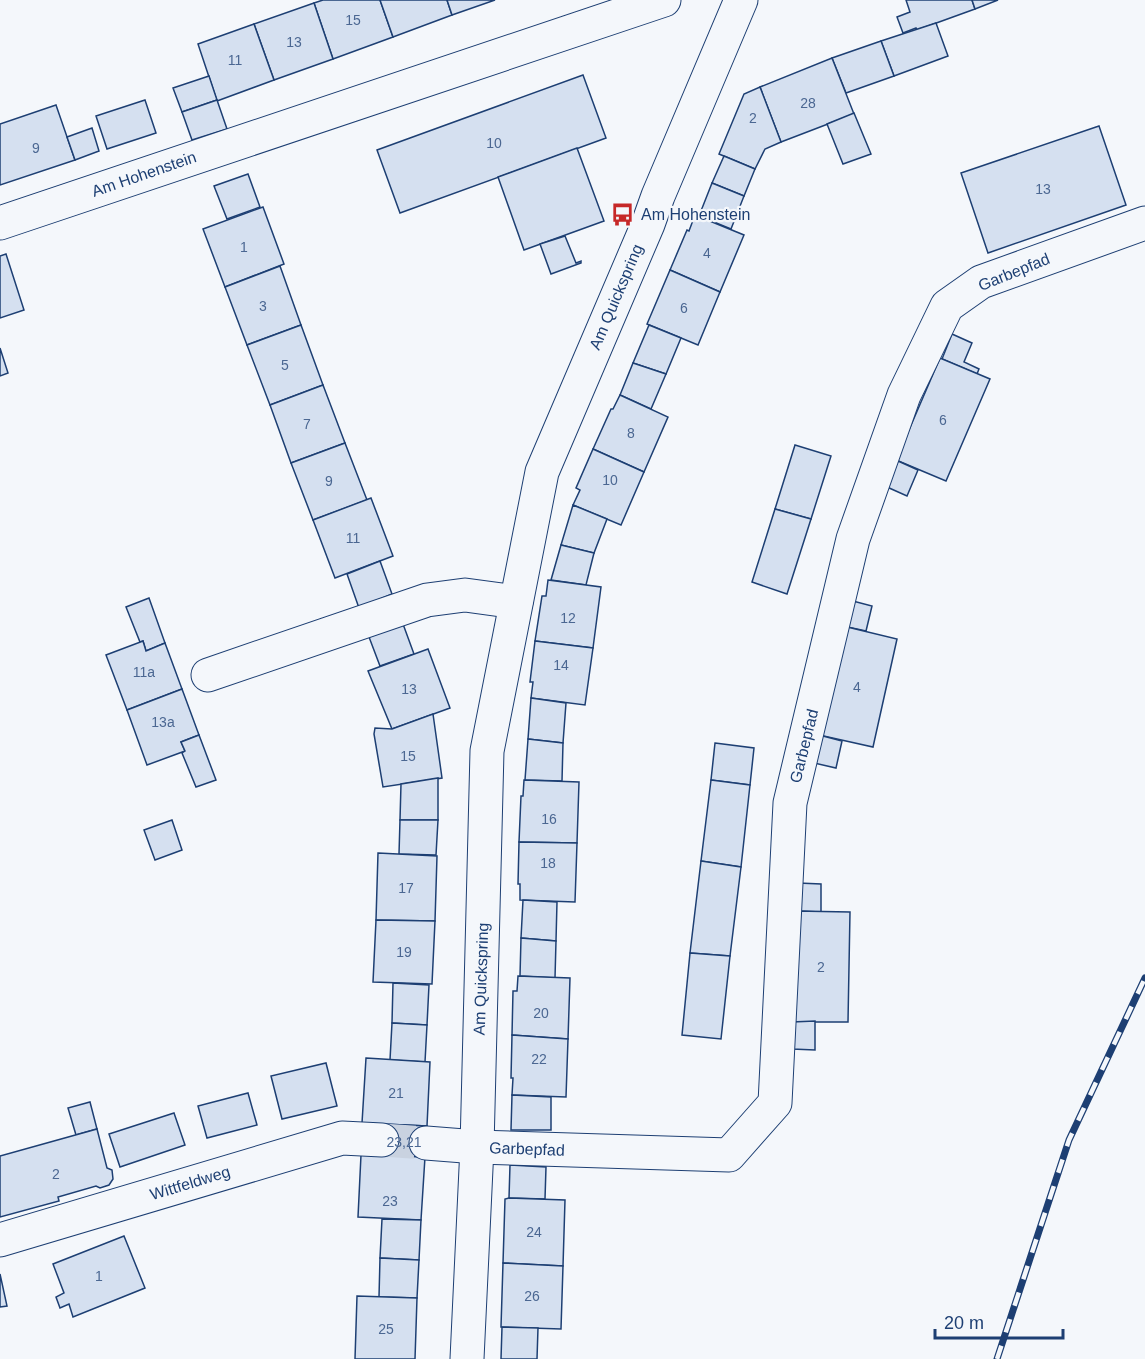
<svg xmlns="http://www.w3.org/2000/svg" width="1145" height="1359" font-family="Arial,sans-serif">
  <style>
    .building { fill: #d5e0f0; stroke: #1d3f73; stroke-width: 1.5 }
    .lines { fill: none; stroke-linecap: round; stroke-linejoin: round }
    .minor-tunnel { stroke: #c9d2e0; stroke-width: 33; stroke-dasharray: 33 16; stroke-linecap: butt }
    .minor-casing { stroke: #1d3f73; stroke-width: 35 }
    .minor { stroke: #f4f7fb; stroke-width: 33 }
    .rail-casing { stroke: #1d3f73; stroke-width: 7 }
    .rail { stroke: #f4f7fb; stroke-width: 4.5; stroke-dasharray: 14; stroke-linecap: butt }
    .labels { text-anchor: middle; dominant-baseline: central; stroke-width: 4.5; stroke-linejoin: round; paint-order: stroke }
    .number-label { font-size: 14px; fill: #4b6792 }
    .street-label { font-size: 16px; fill: #1d3f73; stroke: #f4f7fb }
    .poi-label { font-size: 16px; fill: #1d3f73; stroke: #f4f7fb; text-anchor: start }
  </style>
  <rect width="100%" height="100%" fill="#f4f7fb"/>
  <!-- building -->
  <g class="building">
    <path d="M323,0h57l13,37 -60,22 -19,-56z"/>
    <path d="M380,0h67l5,15 -59,22z"/>
    <path d="M447,0h48l-43,15z"/>
    <path d="M906,0h66l3,9 -58,21 -1,-2 -13,5 -6,-16 13,-5z"/>
    <path d="M972,0h26l-23,9z"/>
    <path d="M314,3l19,56 -59,21 -20,-56z"/>
    <path d="M936,23l12,33 -54,20 -13,-35z"/>
    <path d="M254,24l20,56 -57,21 -19,-57z"/>
    <path d="M881,41l13,35 -48,17 -14,-35z"/>
    <path d="M832,58l22,56 -73,28 -21,-55z"/>
    <path d="M583,75l23,63 -206,75 -23,-63z"/>
    <path d="M209,76l8,24 -35,12 -9,-24z"/>
    <path d="M760,87l21,55 -16,7 -10,20 -36,-15 25,-60z"/>
    <path d="M145,100l11,33 -49,16 -11,-33z"/>
    <path d="M217,100l10,29 -35,11 -10,-28z"/>
    <path d="M56,105l19,55 -75,25v-61z"/>
    <path d="M854,113l17,41 -28,10 -16,-40z"/>
    <path d="M1099,126l27,79 -138,48 -27,-80z"/>
    <path d="M92,128l7,23 -24,9 -8,-23z"/>
    <path d="M577,148l27,73 -80,29 -26,-73z"/>
    <path d="M724,156l31,13 -11,27 -32,-13z"/>
    <path d="M248,174l12,33 -33,12 -13,-33z"/>
    <path d="M712,183l32,13 -13,33 -32,-13z"/>
    <path d="M263,207l21,57 -59,23 -22,-58z"/>
    <path d="M695,215l49,20 -24,57 -50,-22 17,-40 2,1z"/>
    <path d="M565,236l11,27 5,-2v2l-30,11 -11,-30z"/>
    <path d="M6,254l18,56 -24,8v-62z"/>
    <path d="M280,266l21,59 -54,20 -22,-58z"/>
    <path d="M670,270l50,22 -22,53 -51,-21z"/>
    <path d="M301,325l22,60 -53,20 -23,-60z"/>
    <path d="M649,325l32,13 -15,36 -33,-11z"/>
    <path d="M952,334l20,9 -8,19 15,7 -2,5 -35,-15z"/>
    <path d="M0,348l8,25 -8,3z"/>
    <path d="M940,358l50,21 -44,102 -50,-21z"/>
    <path d="M633,363l33,11 -15,35 -31,-14z"/>
    <path d="M323,385l22,58 -54,20 -21,-58z"/>
    <path d="M620,395l48,22 -24,55 -51,-23 18,-40h2z"/>
    <path d="M345,443l22,57 -54,20 -22,-57z"/>
    <path d="M795,445l36,11 -20,63 -36,-10z"/>
    <path d="M593,449l51,23 -23,53 -48,-20 7,-15 -4,-2z"/>
    <path d="M898,461l20,9 -11,26 -20,-9z"/>
    <path d="M371,498l22,58 -58,22 -22,-58z"/>
    <path d="M573,505l34,14 -13,34 -33,-8z"/>
    <path d="M775,509l36,10 -24,75 -35,-12z"/>
    <path d="M561,545l33,8 -8,32 -35,-5z"/>
    <path d="M380,561l12,33 -33,14 -12,-34z"/>
    <path d="M548,580l53,7 -8,61 -58,-7 7,-45h4z"/>
    <path d="M149,598l16,45 -19,8 -3,-10 -3,1 -14,-35z"/>
    <path d="M849,600l23,6 -6,25 -23,-5z"/>
    <path d="M403,624l11,30 -34,12 -11,-29z"/>
    <path d="M843,626l54,13 -24,108 -54,-12z"/>
    <path d="M143,641l3,10 19,-8 17,46 -55,21 -21,-55z"/>
    <path d="M535,641l58,7 -8,57 -54,-7 2,-16h-3z"/>
    <path d="M428,649l22,59 -58,21 -24,-58z"/>
    <path d="M182,689l17,46 -18,7 4,9 -38,14 -20,-55z"/>
    <path d="M531,698l35,5 -3,40 -35,-4z"/>
    <path d="M433,714l9,64 -59,9 -9,-53 1,-6 17,1z"/>
    <path d="M199,735l17,45 -20,7 -14,-34 3,-2 -4,-9z"/>
    <path d="M819,735l23,6 -6,27 -22,-5z"/>
    <path d="M528,739l35,4 -1,38 -37,-1z"/>
    <path d="M715,743l39,5 -4,37 -39,-5z"/>
    <path d="M438,778v42h-38l1,-36z"/>
    <path d="M524,780l55,2 -2,61 -58,-1 2,-46h2z"/>
    <path d="M711,780l39,5 -9,82 -40,-6z"/>
    <path d="M172,820l10,30 -27,10 -11,-30z"/>
    <path d="M400,820h38l-2,35 -37,-1z"/>
    <path d="M519,842l58,1 -2,59 -55,-2v-16h-2z"/>
    <path d="M378,853l59,3 -2,65 -59,-1z"/>
    <path d="M701,861l40,6 -11,89 -40,-3z"/>
    <path d="M798,883l23,1v28l-23,-1z"/>
    <path d="M523,900l34,2 -1,39 -35,-3z"/>
    <path d="M795,911l55,1 -2,110h-56z"/>
    <path d="M376,920l59,1 -3,63 -59,-2z"/>
    <path d="M521,938l35,3 -1,37 -35,-2z"/>
    <path d="M690,953l40,3 -9,83 -39,-4z"/>
    <path d="M518,976l52,2 -2,61 -56,-4 1,-44h4z"/>
    <path d="M393,983l36,2 -2,40 -35,-2z"/>
    <path d="M815,1021v29l-23,-1v-27z"/>
    <path d="M392,1023l35,2 -2,37 -35,-2z"/>
    <path d="M512,1035l56,4 -2,58 -54,-2 1,-17h-2z"/>
    <path d="M366,1058l64,4 -3,64 -65,-3z"/>
    <path d="M326,1063l11,43 -55,13 -11,-43z"/>
    <path d="M248,1093l9,32 -50,13 -9,-32z"/>
    <path d="M512,1095l39,2v33h-40z"/>
    <path d="M90,1102l7,27 -21,6 -8,-27z"/>
    <path d="M174,1113l11,32 -65,22 -11,-33z"/>
    <path d="M382,1124l45,2 -2,31 -44,-1z"/>
    <path d="M97,1129l10,39 5,2 1,9 -4,6 -9,3 -4,-2 -38,11 1,4 -59,16v-61z"/>
    <path d="M361,1155l64,2 -4,63 -63,-3z"/>
    <path d="M510,1165l36,2 -1,32 -36,-1z"/>
    <path d="M509,1198l56,2 -2,66 -60,-3 2,-64z"/>
    <path d="M382,1219l39,1 -2,40 -39,-2z"/>
    <path d="M124,1236l21,52 -72,29 -4,-13 -9,4 -4,-11 8,-4 -11,-29z"/>
    <path d="M380,1258l39,2 -2,38 -38,-1z"/>
    <path d="M503,1263l60,3 -2,63 -60,-2z"/>
    <path d="M0,1274l7,32 -7,1z"/>
    <path d="M357,1296l60,2 -2,61h-60z"/>
    <path d="M502,1327l36,1 -1,31h-36z"/>
  </g>
  <g class="lines">
    <!-- minor-tunnel -->
    <path class="minor-tunnel" d="M382,1140l44,3"/>
    <defs>
      <g id="minor">
        <path d="M0,223l664,-223"/>
        <path d="M208,675l219,-75 38,-5 51,7"/>
        <path d="M426,1143l51,4 252,8 46,-52 15,-300 63,-264 51,-144 43,-89 34,-24 164,-59"/>
        <path d="M0,1240l342,-102 40,2"/>
        <path d="M467,1359l10,-212 10,-396 55,-279 106,-248 10,-28 83,-196"/>
      </g>
    </defs>
    <!-- minor casing -->
    <use href="#minor" class="minor-casing"/>
    <!-- minor -->
    <use href="#minor" class="minor"/>
    <defs>
      <path id="rail" d="M997,1359l72,-219 76,-162"/>
    </defs>
    <!-- rail casing -->
    <use href="#rail" class="rail-casing"/>
    <!-- rail -->
    <use href="#rail" class="rail"/>
  </g>
  <!-- icons -->
  <defs>
    <symbol id="bus-bare" viewBox="-9 -9 18 18"><path d="M-5-6H5V4H4V6H2V4H-2V6H-4V4H-5ZM-3.5-4V0h7V-4ZM-3.5 1.2v1.5H-2V1.2ZM2 1.2v1.5H3.5V1.2Z" fill="#c62828" stroke="#f4f7fb" stroke-width="2.5" paint-order="stroke"/></symbol>
  </defs>
  <g fill-rule="evenodd">
    <use href="#bus-bare" x="606" y="198" width="33" height="33"/>
  </g>
  <g class="labels">
    <!-- number labels -->
    <g class="number-label">
      <text x="353" y="20">15</text>
      <text x="294" y="42">13</text>
      <text x="235" y="60">11</text>
      <text x="808" y="103">28</text>
      <text x="753" y="118">2</text>
      <text x="494" y="143">10</text>
      <text x="36" y="148">9</text>
      <text x="1043" y="189">13</text>
      <text x="244" y="247">1</text>
      <text x="707" y="253">4</text>
      <text x="263" y="306">3</text>
      <text x="684" y="308">6</text>
      <text x="285" y="365">5</text>
      <text x="943" y="420">6</text>
      <text x="307" y="424">7</text>
      <text x="631" y="433">8</text>
      <text x="610" y="480">10</text>
      <text x="329" y="481">9</text>
      <text x="353" y="538">11</text>
      <text x="568" y="618">12</text>
      <text x="561" y="665">14</text>
      <text x="144" y="672">11a</text>
      <text x="857" y="687">4</text>
      <text x="409" y="689">13</text>
      <text x="163" y="722">13a</text>
      <text x="408" y="756">15</text>
      <text x="549" y="819">16</text>
      <text x="548" y="863">18</text>
      <text x="406" y="888">17</text>
      <text x="404" y="952">19</text>
      <text x="821" y="967">2</text>
      <text x="541" y="1013">20</text>
      <text x="539" y="1059">22</text>
      <text x="396" y="1093">21</text>
      <text x="404" y="1142">23,21</text>
      <text x="56" y="1174">2</text>
      <text x="390" y="1201">23</text>
      <text x="534" y="1232">24</text>
      <text x="99" y="1276">1</text>
      <text x="532" y="1296">26</text>
      <text x="386" y="1329">25</text>
    </g>
    <!-- street labels -->
    <g class="street-label">
      <text transform="translate(144 174) rotate(-19)">Am Hohenstein</text>
      <text transform="translate(1014 272) rotate(-22)">Garbepfad</text>
      <text transform="translate(616 297) rotate(-67)">Am Quickspring</text>
      <text transform="translate(804 746) rotate(-76)">Garbepfad</text>
      <text transform="translate(481 979) rotate(-88)">Am Quickspring</text>
      <text transform="translate(527 1149) rotate(2)">Garbepfad</text>
      <text transform="translate(190 1183) rotate(-17)">Wittfeldweg</text>
    </g>
    <!-- poi labels -->
    <g class="poi-label">
      <text x="641" y="214">Am Hohenstein</text>
    </g>
  </g>
  <!-- scale -->
  <path d="M935 1329v9h128v-9" fill="none" stroke="#1d3f73" stroke-width="3"/>
  <text x="944" y="1329" font-size="18" fill="#1d3f73" stroke="#f4f7fb" stroke-width="4.5" paint-order="stroke">20 m</text>
</svg>
